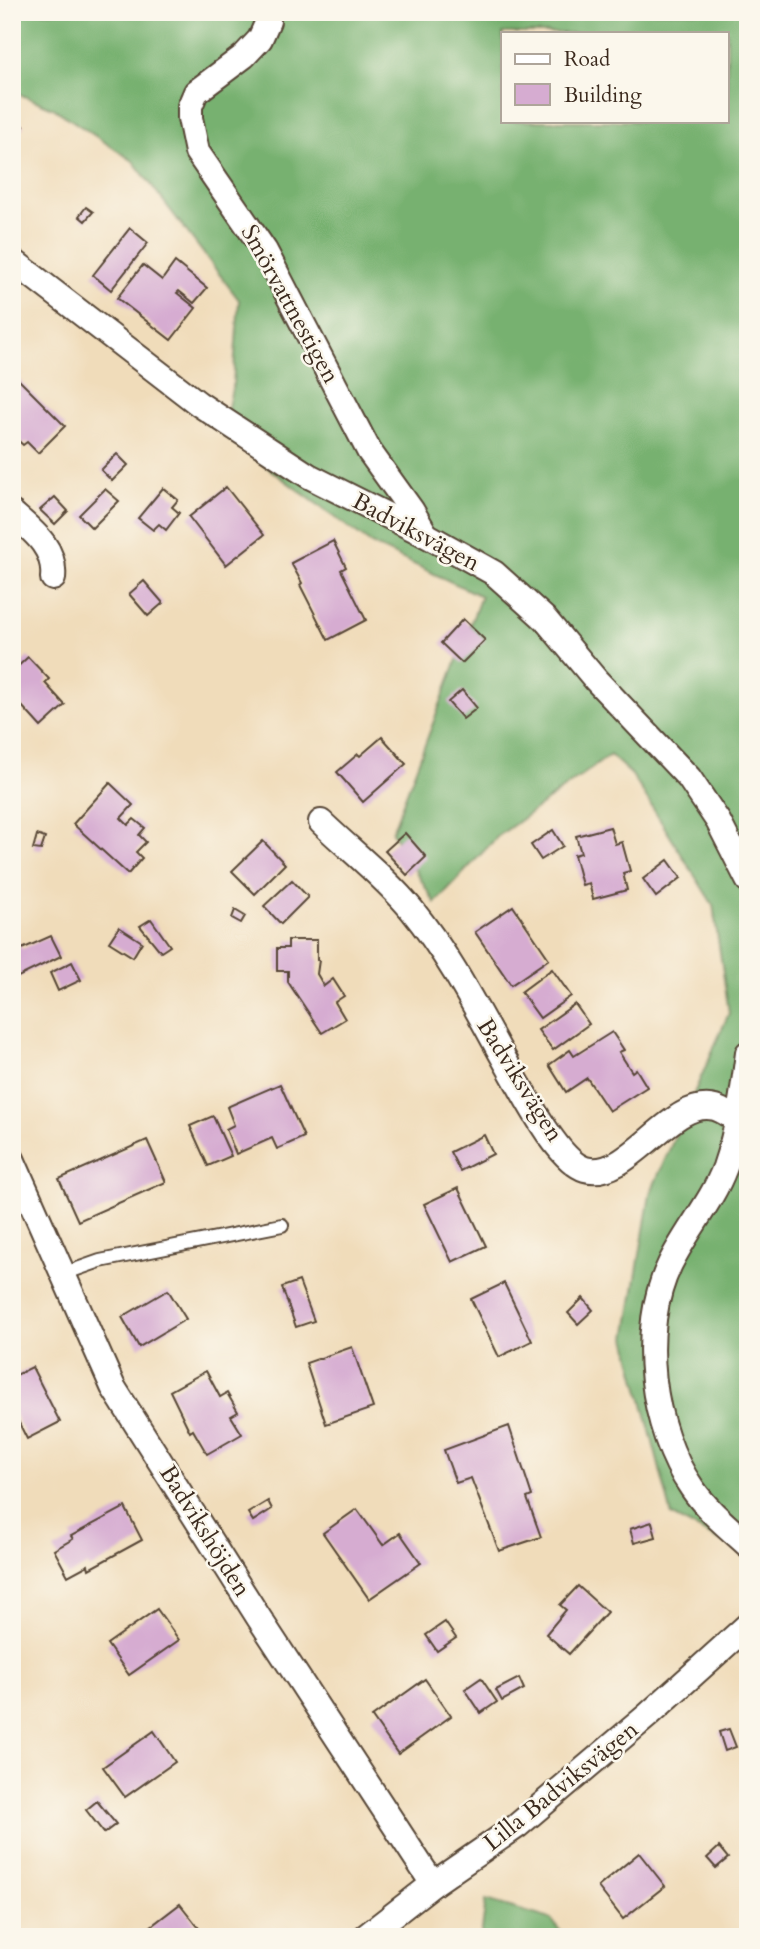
<svg xmlns="http://www.w3.org/2000/svg" width="760" height="1949" font-family="Cardo,serif">
  <style>
    .forest { fill: #77b170; stroke: #596e47; stroke-width: 2; fill-rule: evenodd }
    .building { fill: #d6acd1 }
    .lines { fill: none; stroke-linecap: round; stroke-linejoin: round }
    .service-casing { stroke: #564535; stroke-width: 16 }
    .minor-casing { stroke: #564535; stroke-width: 28 }
    .service { stroke: #fff; stroke-width: 12 }
    .minor { stroke: #fff; stroke-width: 24 }
    .labels { text-anchor: middle; dominant-baseline: central; stroke-width: 5; stroke-linejoin: round; paint-order: stroke }
    .street-label { font-size: 24px; fill: #3b2a1e; stroke: #fbf7ec }
  </style>
  <rect width="100%" height="100%" fill="#fbf7ec"/>
  <filter id="ink" filterUnits="userSpaceOnUse"><feTurbulence type="fractalNoise" baseFrequency=".0143" numOctaves="2"/><feDisplacementMap in="SourceGraphic" scale="14" xChannelSelector="R" yChannelSelector="G"/><feConvolveMatrix kernelMatrix="1 2 1 2 8 2 1 2 1" color-interpolation-filters="sRGB"/></filter>
  <filter id="wash" filterUnits="userSpaceOnUse"><feTurbulence type="fractalNoise" baseFrequency=".00686" numOctaves="4" result="noise"/><feDisplacementMap in="SourceGraphic" scale="28" xChannelSelector="R" yChannelSelector="G"/><feGaussianBlur stdDeviation="1.57" result="paint"/><feColorMatrix in="noise" values="0 0 0 0 0 0 0 0 0 0 0 0 0 0 0 0 0 1.4 0 .05"/><feComposite in="paint" operator="in"/></filter>
  <g filter="url(#wash)">
    <rect width="100%" height="100%" fill="#f0dcba"/>
    <!-- forest -->
    <g class="forest">
      <path d="M12,12h736v1543l-76,-39 -46,-178 24,-144 79,-181 -16,-108 -81,-130 -22,-20 -113,82 -62,66 -43,-71 89,-236 -110,-52 -149,-110 11,-50 6,-84 -106,-139 -80,-53 -41,-17zM503,33h224v88h-224z"/>
      <path d="M486,1900l65,19 14,18h-84z"/>
    </g>
    <g id="blocks">
      <!-- building -->
      <g class="building">
        <path d="M12,117l12,9 -12,15z"/>
        <path d="M86,207l7,5 -8,9 -6,-5z"/>
        <path d="M130,228l18,15 -37,47 -18,-15z"/>
        <path d="M175,262l32,26 -13,15 -15,-12 -2,2 19,15 -25,32 -54,-42 26,-33 19,15z"/>
        <path d="M15,376l50,50 -27,27 -11,-11 -4,3 -11,-10v-56z"/>
        <path d="M117,454l11,11 -16,16 -11,-11z"/>
        <path d="M226,487l38,48 -38,30 -37,-48z"/>
        <path d="M163,488l15,12 -6,7 7,6 -13,17 -7,-6 -6,6 -15,-12z"/>
        <path d="M105,489l14,12 -27,27 -13,-13z"/>
        <path d="M55,497l13,14 -13,13 -15,-14z"/>
        <path d="M333,541l13,26 -5,3 25,50 -38,20 -28,-55 2,-2 -11,-20z"/>
        <path d="M12,565l7,7 -7,7z"/>
        <path d="M144,581l19,22 -15,13 -19,-22z"/>
        <path d="M463,619l22,21 -23,23 -21,-20z"/>
        <path d="M28,657l21,22 -4,4 20,22 -24,22 -20,-22 -9,8v-41z"/>
        <path d="M462,690l15,18 -14,11 -15,-17z"/>
        <path d="M382,737l24,27 -43,38 -26,-30 21,-18 2,2z"/>
        <path d="M110,783l23,22 -12,13 7,7 6,-6 11,9 -6,7 7,7 -10,10 6,6 -14,16 -55,-50z"/>
        <path d="M610,827l5,17 7,-2 8,29 -7,2 4,17 -34,9 -4,-16 -7,2 -8,-30 7,-2 -5,-17z"/>
        <path d="M553,830l10,16 -22,14 -10,-15z"/>
        <path d="M405,833l21,24 -19,18 -22,-24z"/>
        <path d="M37,835l8,3 -4,12 -8,-1z"/>
        <path d="M263,841l22,23 -30,30 -23,-23z"/>
        <path d="M668,860l13,18 -25,19 -13,-18z"/>
        <path d="M292,880l16,17 -27,27 -17,-18z"/>
        <path d="M513,906l36,53 -38,26 -36,-53z"/>
        <path d="M235,910l10,6 -4,7 -9,-5z"/>
        <path d="M151,919l19,27 -9,6 -21,-26z"/>
        <path d="M119,927l23,15 -9,15 -24,-15z"/>
        <path d="M12,928l10,21 29,-13 10,20 -49,24z"/>
        <path d="M288,940h29v20h2l-2,14 7,12 9,-7 11,17 -9,6 10,17 -23,14 -34,-51v-11h-11v-23h11z"/>
        <path d="M72,962l9,18 -23,11 -8,-18z"/>
        <path d="M552,969l19,27 -31,22 -19,-26z"/>
        <path d="M575,1004l14,20 -36,26 -15,-20z"/>
        <path d="M612,1032l12,18 -5,2 13,20 4,-3 11,18 -38,24 -22,-33 -21,14 -17,-27 21,-15 4,6z"/>
        <path d="M280,1084l24,53 -27,12 -5,-11 -36,16 -10,-25 8,-4 -7,-18z"/>
        <path d="M213,1116l18,40 -23,10 -18,-40z"/>
        <path d="M484,1135l9,19 -33,17 -10,-19z"/>
        <path d="M147,1140l19,42 -88,39 -19,-42z"/>
        <path d="M458,1188l28,58 -34,16 -28,-58z"/>
        <path d="M299,1281l15,40 -18,6 -14,-40z"/>
        <path d="M504,1283l28,58 -33,16 -28,-58z"/>
        <path d="M168,1290l18,29 -47,28 -17,-30z"/>
        <path d="M583,1298l10,12 -15,14 -10,-11z"/>
        <path d="M352,1347l21,61 -47,16 -20,-61z"/>
        <path d="M32,1367l28,55 -33,17 -15,-30v-32z"/>
        <path d="M206,1371l14,26 7,-4 11,19 -7,4 11,18 -35,20 -14,-24 -3,2 -20,-41z"/>
        <path d="M509,1426l23,70 -5,2 14,39 -42,14 -28,-73 -15,5 -12,-33z"/>
        <path d="M268,1501l4,8 -19,12 -5,-8z"/>
        <path d="M125,1507l17,33 -53,29 -1,-4 -20,11 -14,-26 19,-11 -2,-3z"/>
        <path d="M357,1509l26,36 17,-12 21,30 -52,36 -46,-66z"/>
        <path d="M652,1522l4,15 -22,6 -4,-14z"/>
        <path d="M578,1586l29,26 -38,42 -23,-20 20,-24 -6,-5z"/>
        <path d="M157,1609l22,31 -50,35 -22,-31z"/>
        <path d="M445,1622l11,16 -19,13 -11,-16z"/>
        <path d="M481,1678l16,24 -16,11 -16,-24z"/>
        <path d="M519,1678l5,11 -22,12 -6,-11z"/>
        <path d="M425,1679l26,37 -53,38 -26,-37z"/>
        <path d="M729,1729l7,18 -11,4 -6,-19z"/>
        <path d="M154,1731l21,31 -50,35 -22,-30z"/>
        <path d="M97,1801l19,23 -12,9 -18,-23z"/>
        <path d="M719,1847l9,11 -12,10 -9,-10z"/>
        <path d="M639,1853l26,33 -42,33 -25,-32z"/>
        <path d="M180,1904l26,33h-48l-8,-10z"/>
      </g>
    </g>
  </g>
  <g filter="url(#ink)">
    <use href="#blocks" fill-opacity="0" stroke="#564535" stroke-width="2"/>
    <g class="lines">
      <defs>
        <path id="service" d="M63,1274l37,-13 182,-36"/>
        <g id="minor">
          <path d="M266,12l2,9 -8,18 -16,17 -48,36 -6,14v12l7,34 68,99 104,200 43,60 14,24"/>
          <path d="M12,260l187,144 110,72 117,59 68,38 51,46 51,61 93,98 29,43 30,59"/>
          <path d="M12,513c21,18 44,35 41,65"/>
          <path d="M321,822c28,27 67,58 91,88 44,54 73,117 108,177 12,21 41,75 65,82 44,13 86,-73 130,-61 8,2 16,9 24,13"/>
          <path d="M748,1053c-5,39 -10,76 -23,114 -13,35 -39,64 -55,97 -32,65 -19,165 22,224 15,22 36,39 56,57"/>
          <path d="M12,1159l101,228 146,231 174,266"/>
          <path d="M365,1937l68,-53 84,-58 130,-110 101,-91"/>
        </g>
      </defs>
      <!-- service casing -->
      <use href="#service" class="service-casing"/>
      <!-- minor casing -->
      <use href="#minor" class="minor-casing"/>
      <!-- service -->
      <use href="#service" class="service"/>
      <!-- minor -->
      <use href="#minor" class="minor"/>
    </g>
  </g>
  <g class="labels">
    <!-- street labels -->
    <g class="street-label">
      <text transform="translate(290 304) rotate(61)">Smörvattnestigen</text>
      <text transform="translate(416 532) rotate(28)">Badviksvägen</text>
      <text transform="translate(520 1080) rotate(58)">Badviksvägen</text>
      <text transform="translate(205 1531) rotate(58)">Badvikshöjden</text>
      <text transform="translate(561 1786) rotate(-39)">Lilla Badviksvägen</text>
    </g>
  </g>
  <!-- margin -->
  <rect width="760" height="1949" fill="none" stroke="#fbf7ec" stroke-width="42"/>
  <!-- legend -->
  <rect x="501" y="32" width="228" height="91" fill="#fbf7ec" stroke="#aea59a" stroke-width="2"/>
  <rect x="515" y="54" width="35" height="10" fill="#ffffff" stroke="#aea59a" stroke-width="2"/>
  <text x="564" y="66" font-size="21" fill="#3b2a1e">Road</text>
  <rect x="515" y="84" width="35" height="21" fill="#d6acd1" stroke="#aea59a" stroke-width="2"/>
  <text x="564" y="102" font-size="21" fill="#3b2a1e">Building</text>
</svg>
